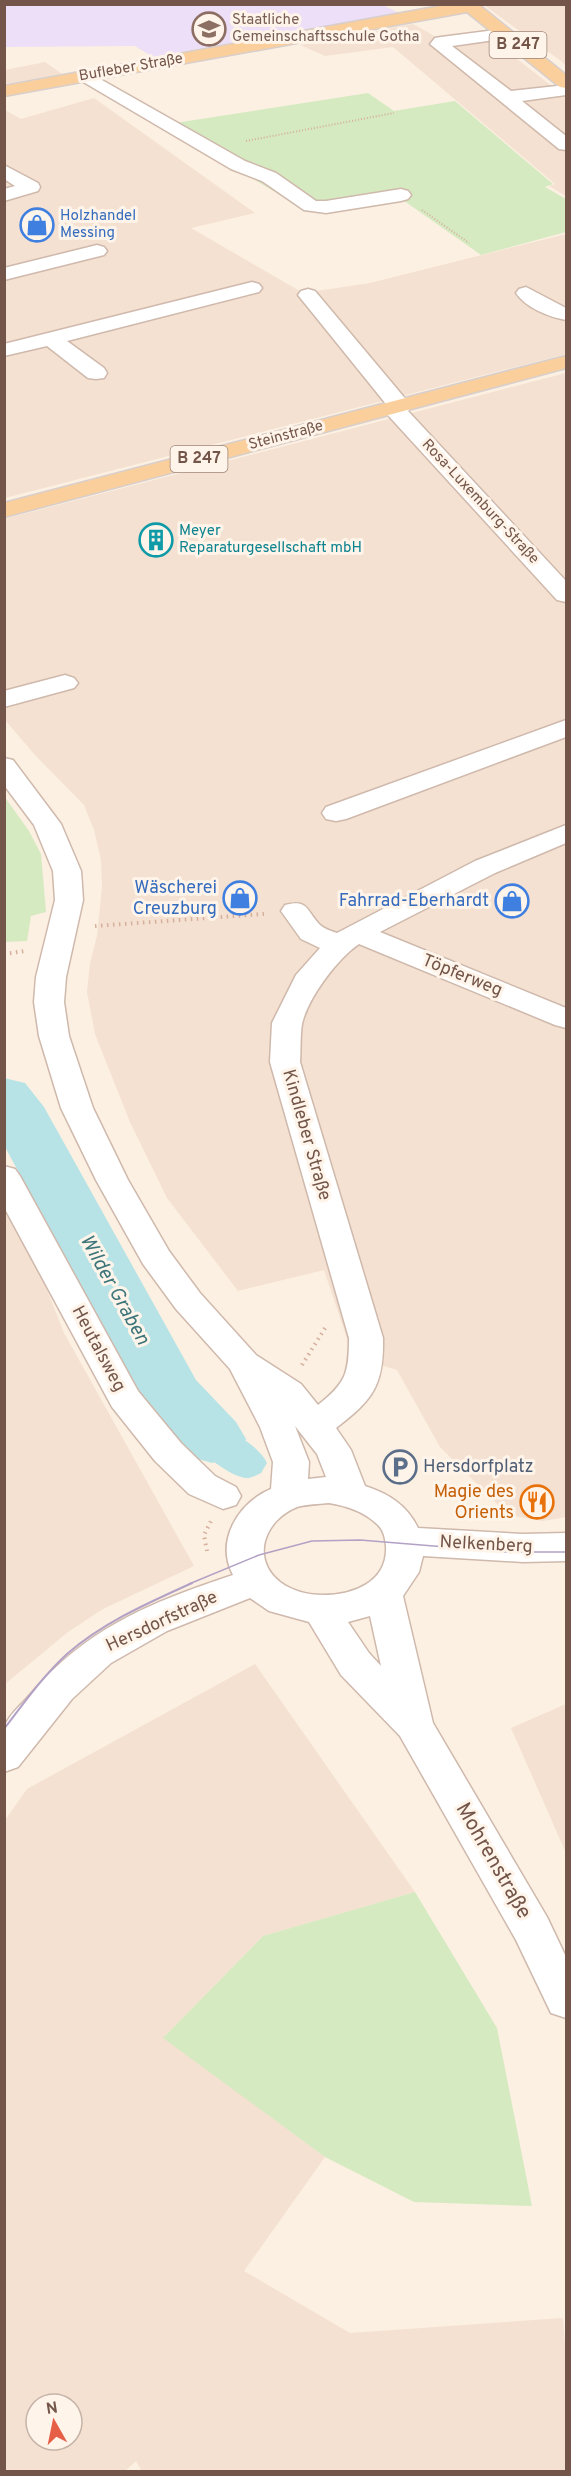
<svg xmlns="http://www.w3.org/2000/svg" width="571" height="2476" font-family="Overpass,sans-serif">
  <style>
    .residential { fill: #f4e1d1; fill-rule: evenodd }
    .education { fill: #eddff8 }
    .green { fill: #d5eac1 }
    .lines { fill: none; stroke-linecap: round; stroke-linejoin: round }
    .canal { fill: #b7e3e6; fill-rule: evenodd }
    .river { fill: #b7e3e6; fill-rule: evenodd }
    .minor-casing { stroke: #cfb9ac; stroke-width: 3 }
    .major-casing { stroke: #d8cfcc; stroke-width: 3 }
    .path-far1 { stroke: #d6af9d; stroke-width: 2; stroke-dasharray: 1 2; stroke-linecap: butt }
    .path { stroke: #d6af9d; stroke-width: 4; stroke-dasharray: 1.5 4.5; stroke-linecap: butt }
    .minor { fill: #fff; fill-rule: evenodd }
    .major { fill: #fbcf9b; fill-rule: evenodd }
    .tram-far1 { stroke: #b2a1c5; stroke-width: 1.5 }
    .tram { stroke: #b2a1c5; stroke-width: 2 }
    .labels { text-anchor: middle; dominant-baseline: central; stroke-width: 6; stroke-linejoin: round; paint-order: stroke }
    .far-education-label { font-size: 15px; fill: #785e54; stroke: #fff4e9; text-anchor: start }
    .far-street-label { font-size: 15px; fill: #745549; stroke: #fff4e9 }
    .far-shop-label { font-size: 15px; fill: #366cbe; stroke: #fff4e9; text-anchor: start }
    .far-culture-label { font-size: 15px; fill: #0d838f; stroke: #fff4e9; text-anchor: start }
    .shield { fill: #fff4e9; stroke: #9e8579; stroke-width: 1.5 }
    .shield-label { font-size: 16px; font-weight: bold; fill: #745549 }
    .shop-label { font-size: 18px; fill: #366cbe; stroke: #fff4e9; text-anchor: end }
    .street-label { font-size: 18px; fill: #745549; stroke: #fff4e9 }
    .service-label { font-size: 18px; fill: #4e5e75; stroke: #fff4e9; text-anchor: start }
    .food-label { font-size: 18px; fill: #c56008; stroke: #fff4e9; text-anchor: end }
    .water-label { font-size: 20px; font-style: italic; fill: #3c757a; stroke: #fff4e9 }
    .near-street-label { font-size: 21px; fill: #745549; stroke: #fff4e9 }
  </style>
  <rect width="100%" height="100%" fill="#fcf0e2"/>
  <!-- residential -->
  <g class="residential">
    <path d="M484,5h82v61l-5,-5z"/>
    <path d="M413,24l23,13 45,-6 85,66v99l-17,-10 6,-2 -162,-137 -68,9 -25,-11z"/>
    <path d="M45,62l17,12 -57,10v-14z"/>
    <path d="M94,98l161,115 -64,15 112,65 67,-10 196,-49v120l-561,144v-388l16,9z"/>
    <path d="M566,373v1144l-23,4 -35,-6 -68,-68 -43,-77 -44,-13 -29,-87 -86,21 -71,-93 -37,-76 -35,-88 -8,-42 3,-29 7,-27 5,-49 -1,-27 -7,-30 -10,-25 -49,-50 -30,-35 -1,-201z"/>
    <path d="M4,1202l34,65 26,66 130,233 -91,43 -35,23 -63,52z"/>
    <path d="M255,1664l160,228 -152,44 -99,101 161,120 -81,114 106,62 213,-15 3,40v113l-424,1 -6,-11 -11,10 -120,1v-652l22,-31zM36,2404h36v36h-36z"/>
    <path d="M566,1704v149l-55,-125z"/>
  </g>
  <!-- education -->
  <path class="education" d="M381,4l18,9 -246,44 -18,-11 -130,1v-42z"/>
  <!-- green -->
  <g class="green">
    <path d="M368,93l26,18 61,-10 98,83 -8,3 21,12v33l-85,23 -81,-57 -98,10 -140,-83z"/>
    <path d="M4,796l25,35 12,23 5,58 -15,4 -4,25 -22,1z"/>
    <path d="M415,1892l82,136 35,178 -118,-4 -89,-45 -162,-119 100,-102z"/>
  </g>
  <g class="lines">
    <!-- canal -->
    <path class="canal" d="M212,1425c20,6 45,19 55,38l-6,10c-4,2 -10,5 -14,5 -16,0 -48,-26 -55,-39l6,-10z"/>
    <!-- river -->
    <path class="river" d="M4,1078l21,5 19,24 152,273 40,42 10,17 -10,17 -24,7 -24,-7 -41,-44 -143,-267z"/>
    <defs>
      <g id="minor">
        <path d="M503,29l6,1 2,4 -2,4 -57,8 59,45 55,-6v10l-44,6 44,35v14l-7,-1 -129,-105 5,-6 6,-1z"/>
        <path d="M86,71l159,90 31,12 40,28h10l75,-12 7,2 3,4 -3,4 -7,2 -75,12 -22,-3 -42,-29 -31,-12 -151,-89 -3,-4 3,-4z"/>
        <path d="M4,165l34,18 2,4 -2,4 -34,10v-12l11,-3 -11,-7z"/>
        <path d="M97,245l7,2 3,4 -3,4 -100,25v-12z"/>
        <path d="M252,282l7,2 3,4 -3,4 -192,49 37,27 3,5 -3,5 -8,1 -8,-1 -41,-32 -43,10v-12z"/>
        <path d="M526,287l40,21v12c-17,-3 -40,-12 -50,-27l3,-4z"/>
        <path d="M308,289l7,2 93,111 3,5 -3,4 158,170v21l-9,-2 -171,-187 -3,-5 3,-4 -88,-109 3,-4z"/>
        <path d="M65,675l9,3 4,5 -4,5 -70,19v-16z"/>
        <path d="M566,720v17l-220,82 -10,2 -10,-2 -4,-6 4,-6z"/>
        <path d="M4,758l9,2 48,64 20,47 2,29 -17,77 -2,25 5,34 24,72 35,72 41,71 31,42 56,62 45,29 17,21c28,-22 31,-32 31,-67l-79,-276 2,-39 24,-48 24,-27 -19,-9 -20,-28 4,-6c23,-6 21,5 34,19 5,5 12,7 18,9l138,-72 91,-36v18l-71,30 -115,59 186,76v20l-11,-3 -196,-81c-22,15 -51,54 -57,80 -2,12 -1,26 -2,38l83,276c1,47 -10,62 -47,90l15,22 14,36c24,8 42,19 53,42l105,6 43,-1v28l-43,1 -100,-6 -4,16 -16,24 30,127 114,194 19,40v61l-15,-5 -35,-73 -116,-204 -59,-61 -32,-53 -40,-11 -19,-13 -83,33 -56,32 -39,36 -54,68 -14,5c0,-11 -3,-37 1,-46 3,-10 16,-21 23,-29 58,-69 121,-94 205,-122 -18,-34 5,-72 38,-86l2,-27 -13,-35 -30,-58 -54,-60 -33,-45 -47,-84 -35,-72 -22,-72 -5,-34 2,-25 19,-77 -2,-29 -19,-46 -30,-40zM295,1426l22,28 9,23 -18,2 1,-17zM329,1503c18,3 36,9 49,22 6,6 7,13 8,21 2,36 -33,49 -63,49 -15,0 -31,-4 -43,-13 -30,-24 -15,-62 17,-75 10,-3 22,-3 32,-4zM370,1616l11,50 -12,-13 -21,-31z"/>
        <path d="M4,1166l11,3 5,7 118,215 43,52 34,33 21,11 5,9 -5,9 -13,4 -34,-15 -34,-33 -43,-54 -108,-200z"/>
      </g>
      <g id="major">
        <path d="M451,4h27l88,71v13l-6,-1 -93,-75 -463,84v-10z"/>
        <path d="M566,356v12l-562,149v-14z"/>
      </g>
    </defs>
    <!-- minor casing -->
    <use href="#minor" class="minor-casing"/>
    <!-- major casing -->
    <use href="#major" class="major-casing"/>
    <!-- path-far1 -->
    <g class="path-far1">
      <path d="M246,141l148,-28"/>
      <path d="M422,210l47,33"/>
    </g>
    <!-- path -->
    <g class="path">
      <path d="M95,926l169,-12"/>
      <path d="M4,954l21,-3"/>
      <path d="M302,1365l25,-40"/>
      <path d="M207,1551l-3,-16 7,-14"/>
    </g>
    <!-- minor -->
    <use href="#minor" class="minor"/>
    <!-- major -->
    <use href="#major" class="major"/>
    <!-- tram-far1 -->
    <path class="tram-far1" d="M189,1584l70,-29 53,-14 48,-1 147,12h59"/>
    <!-- tram -->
    <path class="tram" d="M4,1729c20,-26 39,-53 63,-75 37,-32 81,-51 125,-71"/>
  </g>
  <!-- icons -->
  <defs>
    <symbol id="school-ring" viewBox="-11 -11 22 22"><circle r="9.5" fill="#fff4e9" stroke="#8d6e63" stroke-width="1.5"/><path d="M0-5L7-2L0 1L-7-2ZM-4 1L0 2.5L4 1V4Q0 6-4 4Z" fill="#8d6e63"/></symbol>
    <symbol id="shop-ring" viewBox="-11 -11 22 22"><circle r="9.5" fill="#fff4e9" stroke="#3f7fe0" stroke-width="1.5"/><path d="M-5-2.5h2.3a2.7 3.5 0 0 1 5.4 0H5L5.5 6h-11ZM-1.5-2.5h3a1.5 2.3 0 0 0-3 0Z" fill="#3f7fe0"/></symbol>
    <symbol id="building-ring" viewBox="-11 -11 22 22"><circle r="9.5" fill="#fff4e9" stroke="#0f9aa8" stroke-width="1.5"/><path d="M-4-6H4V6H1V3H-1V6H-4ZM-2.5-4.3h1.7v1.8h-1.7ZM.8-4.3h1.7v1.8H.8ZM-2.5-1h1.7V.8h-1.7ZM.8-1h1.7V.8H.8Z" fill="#0f9aa8"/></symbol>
    <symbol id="parking-ring" viewBox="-11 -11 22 22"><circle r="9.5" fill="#fff4e9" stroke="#5c6f8a" stroke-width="1.5"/><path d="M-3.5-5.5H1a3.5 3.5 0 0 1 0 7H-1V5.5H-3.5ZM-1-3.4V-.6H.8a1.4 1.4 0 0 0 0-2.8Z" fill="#5c6f8a"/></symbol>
    <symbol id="restaurant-ring" viewBox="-11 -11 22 22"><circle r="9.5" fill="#fff4e9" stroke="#e8710a" stroke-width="1.5"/><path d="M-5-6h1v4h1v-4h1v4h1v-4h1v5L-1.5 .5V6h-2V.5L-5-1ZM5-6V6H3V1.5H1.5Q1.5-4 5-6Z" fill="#e8710a"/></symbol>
  </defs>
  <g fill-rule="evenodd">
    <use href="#school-ring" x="190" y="10" width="38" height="38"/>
    <use href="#shop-ring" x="18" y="206" width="38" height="38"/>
    <use href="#building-ring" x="137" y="521" width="38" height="38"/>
    <use href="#shop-ring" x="221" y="879" width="38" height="38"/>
    <use href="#shop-ring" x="493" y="882" width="38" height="38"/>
    <use href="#parking-ring" x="381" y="1448" width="38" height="38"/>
    <use href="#restaurant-ring" x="518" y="1483" width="38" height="38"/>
  </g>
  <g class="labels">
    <!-- far-education labels -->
    <g class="far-education-label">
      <text x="232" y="20">Staatliche<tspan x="232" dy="17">Gemeinschaftsschule Gotha</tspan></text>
    </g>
    <!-- far-street labels -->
    <g class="far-street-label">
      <text transform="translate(131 68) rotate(-10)">Bufleber Straße</text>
      <text transform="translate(286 436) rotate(-15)">Steinstraße</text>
      <text transform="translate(480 502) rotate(47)">Rosa-Luxemburg-Straße</text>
    </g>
    <!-- far-shop labels -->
    <g class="far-shop-label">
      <text x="60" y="216">Holzhandel<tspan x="60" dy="17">Messing</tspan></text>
    </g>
    <!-- far-culture labels -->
    <g class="far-culture-label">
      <text x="179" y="531">Meyer<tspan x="179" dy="17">Reparaturgesellschaft mbH</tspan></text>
    </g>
    <!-- shield labels -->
    <g class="shield">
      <rect x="489.5" y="32" width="57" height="26" rx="4.5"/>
      <rect x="170.5" y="446" width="57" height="26" rx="4.5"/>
    </g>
    <g class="shield-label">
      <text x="518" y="45">B 247</text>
      <text x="199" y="459">B 247</text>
    </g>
    <!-- shop labels -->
    <g class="shop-label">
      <text x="217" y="888">Wäscherei<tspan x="217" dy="21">Creuzburg</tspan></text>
      <text x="489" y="901">Fahrrad-Eberhardt</text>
    </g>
    <!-- street labels -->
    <g class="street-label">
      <text transform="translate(462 976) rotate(22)">Töpferweg</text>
      <text transform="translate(306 1135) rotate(74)">Kindleber Straße</text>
      <text transform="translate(98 1349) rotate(62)">Heutalsweg</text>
      <text transform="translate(486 1545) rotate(3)">Nelkenberg</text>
      <text transform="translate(162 1622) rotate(-25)">Hersdorfstraße</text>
    </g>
    <!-- service labels -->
    <g class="service-label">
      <text x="423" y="1467">Hersdorfplatz</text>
    </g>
    <!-- food labels -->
    <g class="food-label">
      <text x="514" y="1492">Magie des<tspan x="514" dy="21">Orients</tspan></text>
    </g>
    <!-- water labels -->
    <g class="water-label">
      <text transform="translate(114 1290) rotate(61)">Wilder Graben</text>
    </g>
    <!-- near-street labels -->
    <g class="near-street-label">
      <text transform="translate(493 1861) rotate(60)">Mohrenstraße</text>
    </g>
  </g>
  <!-- border -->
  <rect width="571" height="2476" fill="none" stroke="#745549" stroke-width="12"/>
  <!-- north arrow -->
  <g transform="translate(54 2422) rotate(351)"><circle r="28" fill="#fff4e9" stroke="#c7b4a9" stroke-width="1.5"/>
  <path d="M0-4.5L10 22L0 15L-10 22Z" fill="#e75e47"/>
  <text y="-9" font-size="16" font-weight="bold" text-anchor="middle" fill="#745549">N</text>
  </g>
</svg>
